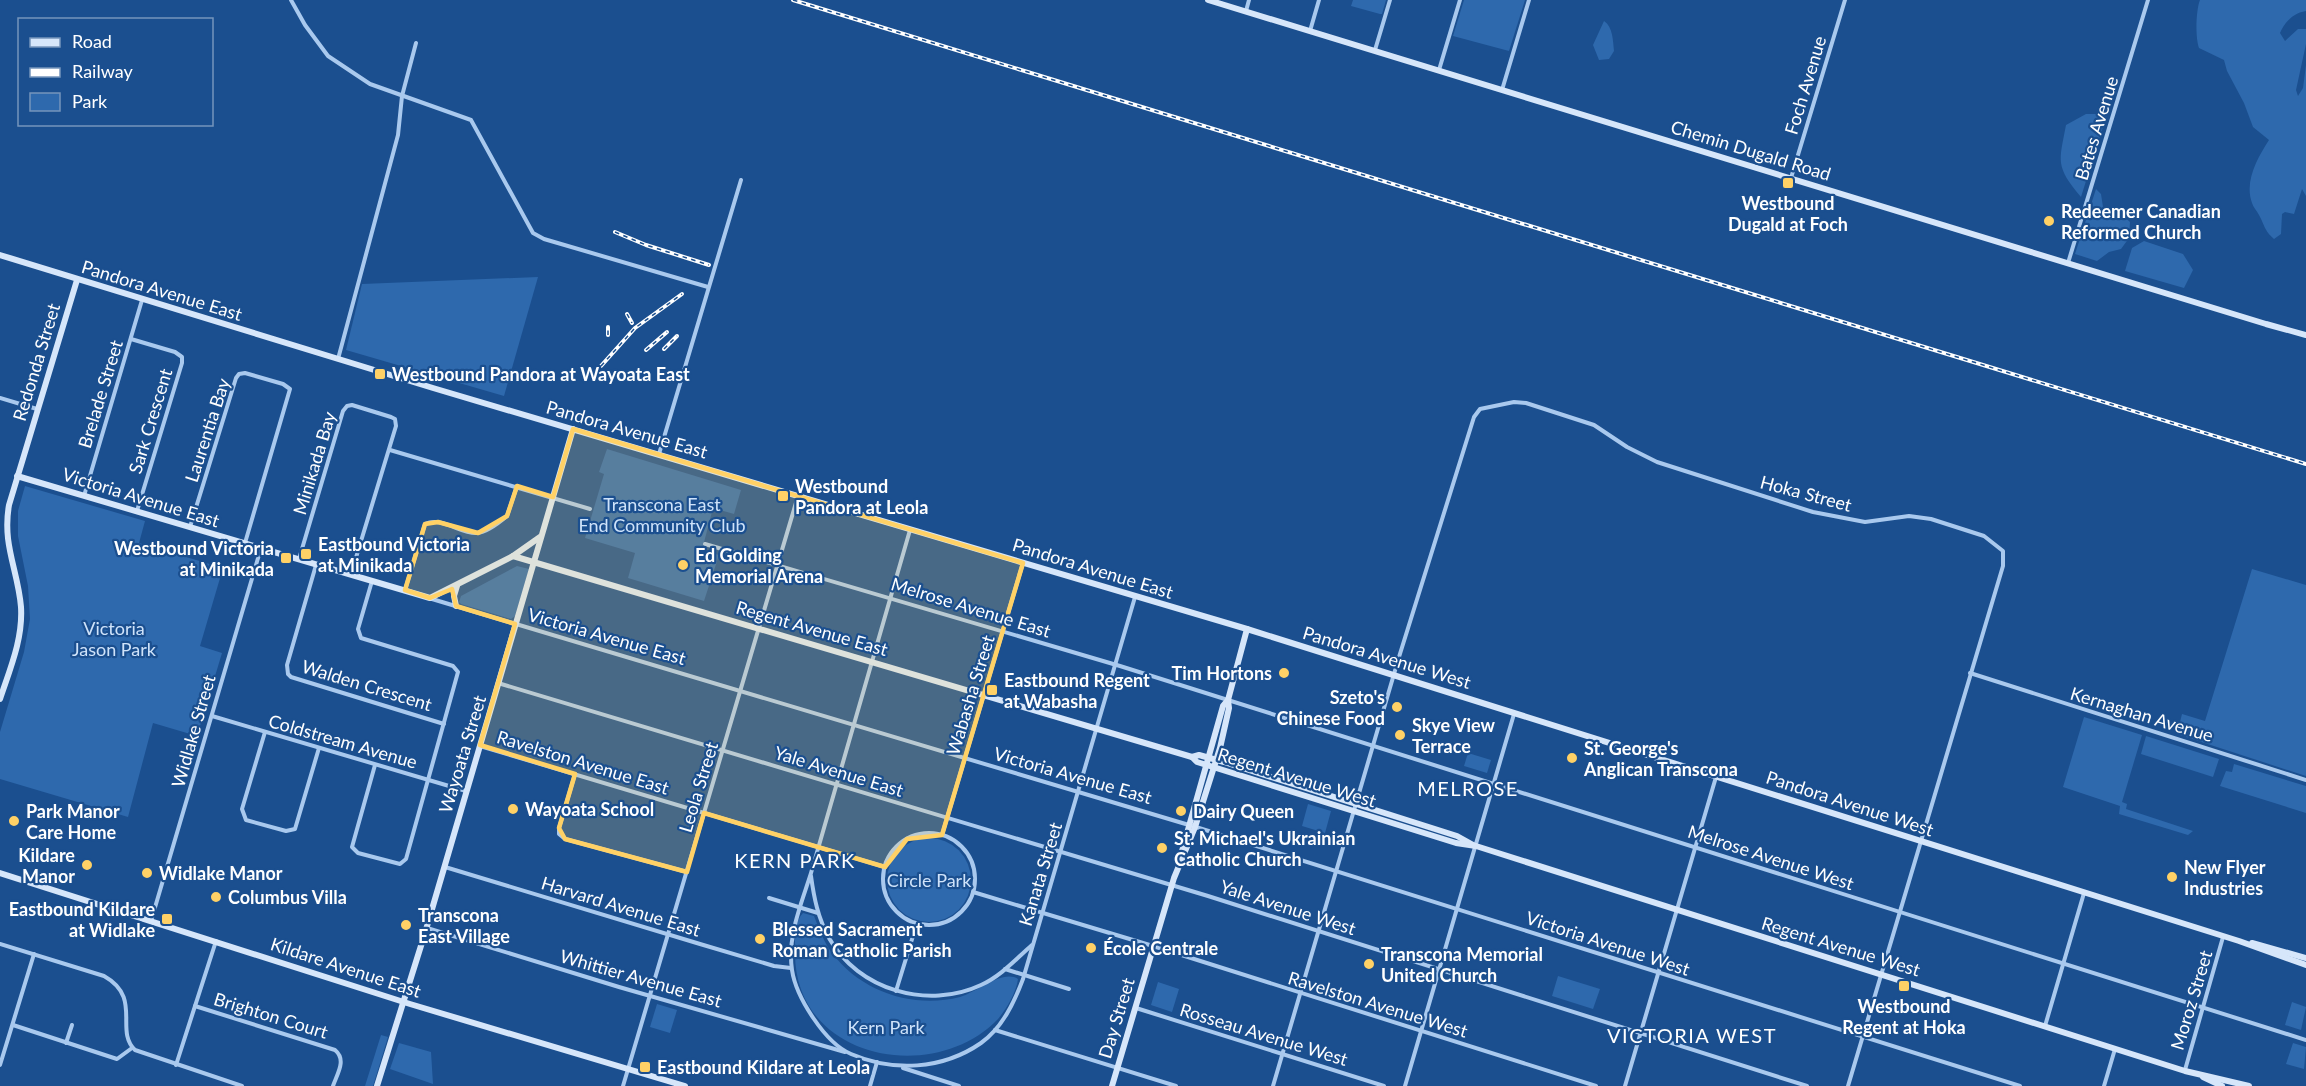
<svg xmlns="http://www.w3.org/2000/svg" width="2306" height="1086" font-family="Lato,sans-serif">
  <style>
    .green { fill: #2e69ad }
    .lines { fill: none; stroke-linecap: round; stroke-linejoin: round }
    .street { stroke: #a9c9ee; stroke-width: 4 }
    .secondary { stroke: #d6e6fa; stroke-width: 6 }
    .rail-casing { stroke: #fff; stroke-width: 4 }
    .rail { stroke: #1b4f8f; stroke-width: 1.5; stroke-dasharray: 4.5; stroke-linecap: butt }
    .marked { fill: #ffd166; fill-opacity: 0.2; stroke: #ffd166; stroke-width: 4.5; stroke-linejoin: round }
    .poi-dot { fill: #ffd166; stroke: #1b4f8f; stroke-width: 2 }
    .labels { text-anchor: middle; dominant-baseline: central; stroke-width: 4.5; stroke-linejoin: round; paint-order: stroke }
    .street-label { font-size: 18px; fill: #fff; stroke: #1b4f8f }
    .poi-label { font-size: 18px; font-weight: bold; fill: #fff; stroke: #1b4f8f; text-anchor: start }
    .park-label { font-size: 18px; fill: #cfe3fa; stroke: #1b4f8f }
    .neighbourhood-label { font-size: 20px; letter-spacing: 1.5px; fill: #fff; stroke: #1b4f8f }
  </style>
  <rect width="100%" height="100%" fill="#1b4f8f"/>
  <!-- green -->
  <g class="green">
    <path d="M1353,0h33l-4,14h-2l-29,-8z"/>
    <path d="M1464,0h61l-16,51 -56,-15z"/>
    <path d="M2200,0h106v11c-13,2 -21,11 -26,22l5,8 13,-12h8v15l-10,46 2,6 5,-8 3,-23v131l-4,-7 -8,25 -9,-2 -3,2 -1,20 -7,5c-10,-9 -9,-13 -15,-24 -2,-4 -6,-8 -7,-12 -8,-22 6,-46 17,-63l-16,-13 -9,-24 -17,-32 -3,-11 -25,-12c-4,-11 -3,-38 1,-48z"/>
    <path d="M1604,21c9,6 9,20 10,30l-5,8 -10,1 -6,-15z"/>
    <path d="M2086,114h21l-26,83c-26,-31 -22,-35 -15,-72z"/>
    <path d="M2096,189l5,5 2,13 17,6 10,9 -1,16 -8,11 -12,3 -12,9 -22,-7z"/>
    <path d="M2144,241l39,13 10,16 -9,18 -59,-17 7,-23z"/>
    <path d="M538,277l-34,119 -158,-46 16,-66z"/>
    <path d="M607,449l134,41 -7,24 -21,-6 -11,42 17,5 -15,46 -76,-23 7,-25 -50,-15 19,-64 -5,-2z"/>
    <path d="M25,486l120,35 -6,22 84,25 -23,78 22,7 -25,83 -44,-13 -25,94 -128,-38v-47l24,-80 6,-33 -2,-33 -10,-50v-25z"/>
    <path d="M517,566l12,3 -14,47 -4,3 -50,-15 -2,-2 2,-6z"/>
    <path d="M2252,569l54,16v191l-126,-41 -2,-5 4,-16 23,7z"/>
    <path d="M2084,717l58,18 -20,67 5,2 -1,5 67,22 -5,4 -69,-21 1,-8 -57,-19z"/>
    <path d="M2146,736l73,23 -6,18 -72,-23z"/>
    <path d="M1468,753l23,7 -4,13 -23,-7z"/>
    <path d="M2234,764l72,22v27l-86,-27 6,-15 6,1z"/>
    <path d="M1308,804l23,7 -6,22 -23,-7z"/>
    <circle cx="929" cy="880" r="42"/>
    <path d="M803,913l11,3c5,13 10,26 18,37 29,39 82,56 128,44 17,-5 43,-28 58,-18 -2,14 -11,29 -20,40 -64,67 -204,41 -203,-67 0,-11 -1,-30 8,-39z"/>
    <path d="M1558,976l42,13 -7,20 -41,-13z"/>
    <path d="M1158,982l21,7 -7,23 -21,-7z"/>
    <path d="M2292,1002l14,5 -5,23 -16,-5z"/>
    <path d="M657,1004l20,6 -7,23 -20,-6z"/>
    <path d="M381,1035l7,2 -15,49h-8z"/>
    <path d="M399,1043l32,9 2,32 -43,-15z"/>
    <path d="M2293,1043l13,4 -2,22 -18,-5z"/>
  </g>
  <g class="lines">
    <!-- street -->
    <g class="street">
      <path d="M291,0l14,25 23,31 42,28 101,36 62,113 11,6 164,48"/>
      <path d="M1246,11l3,-11"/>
      <path d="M1310,31l9,-31"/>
      <path d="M1375,50l15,-50"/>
      <path d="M1439,70l21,-70"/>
      <path d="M1502,90l27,-90"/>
      <path d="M1791,178l54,-178"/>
      <path d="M2068,263l80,-263"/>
      <path d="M131,339l44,13 7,5v6l-45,148"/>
      <path d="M338,359l60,-224 4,-39 14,-53"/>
      <path d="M0,398l37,11"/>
      <path d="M390,450l200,59"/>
      <path d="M659,454l82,-274"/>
      <path d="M84,496l58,-196"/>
      <path d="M190,527l46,-149 3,-4 6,-1 38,11 7,5 -45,154"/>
      <path d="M910,530l-99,343c-10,32 -24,63 -19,97 4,27 33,73 59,84 42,18 91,16 130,-11 21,-15 33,-40 42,-64l112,-382"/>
      <path d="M705,544l415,122 1186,374"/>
      <path d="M299,559l44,-148 4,-5 5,-1 39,12 4,2 1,7 -45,148"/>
      <path d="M316,565l-29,100 1,9 3,3 153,47"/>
      <path d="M372,581l-14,48 3,9 92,28 5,6 -52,187 -6,5 -42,-11 -6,-6 23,-82"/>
      <path d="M405,590l20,-66c17,-8 35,10 52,9 10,-1 23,-11 30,-17l10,-30"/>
      <path d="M432,599l767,229 821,258"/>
      <path d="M1970,673l336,107"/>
      <path d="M498,683l710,213 599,190"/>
      <path d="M212,716l254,75"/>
      <path d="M265,732l-23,77 4,11 40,11 9,-2 24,-81"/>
      <path d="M480,746l405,121"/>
      <path d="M575,774l-16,54v6l6,5 122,33"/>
      <circle cx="929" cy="879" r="46"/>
      <path d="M942,835l81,-272"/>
      <path d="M445,867l255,77 74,22 17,2"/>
      <path d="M811,876c3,22 7,42 18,62 29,52 99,72 152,47 20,-9 35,-26 51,-40"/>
      <path d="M973,892l180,54 443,140"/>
      <path d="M769,898l49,15"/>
      <path d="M151,921l110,-373"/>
      <path d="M427,928l192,59 226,65"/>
      <path d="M0,944l104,32c39,22 10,54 31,74l107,36"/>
      <path d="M1005,969l64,20"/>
      <path d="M896,991l21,-68"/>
      <path d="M195,1006l140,44c12,10 2,24 -2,36"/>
      <path d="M1136,1008l248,78"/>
      <path d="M13,1025l104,34 15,-11"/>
      <path d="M2045,1026l39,-133"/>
      <path d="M995,1030l181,56"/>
      <path d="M66,1043l6,-18"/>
      <path d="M0,1065l34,-111"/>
      <path d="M176,1065l40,-124"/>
      <path d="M903,1068l56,18"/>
      <path d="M2185,1070l38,-133"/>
      <path d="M623,1086l175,-590"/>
      <path d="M870,1086l7,-24"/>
      <path d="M1273,1086l126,-429 75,-240 6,-8 34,-7 12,1 68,22 33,22 30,15 156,50 52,10 44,-6 22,3 53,17 19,15v15l-155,520"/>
      <path d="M1405,1086l109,-372"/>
      <path d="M1625,1086l91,-309"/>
      <path d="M2104,1086l11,-37"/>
    </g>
    <!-- secondary -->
    <g class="secondary">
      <path d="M1208,0l1058,324 40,11"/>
      <path d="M0,255l433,133 814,241 992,312 67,24"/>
      <path d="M17,476l413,122 83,-42 27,-19"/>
      <path d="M513,556l679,201 5,5 259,81 20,3 709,225 64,15"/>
      <path d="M456,606l-2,-10 3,-10"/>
      <path d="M0,699c10,-30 23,-60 21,-92 -3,-37 -19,-62 -12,-102l68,-225"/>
      <path d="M1192,757l7,-2 25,7 233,74 18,10"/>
      <path d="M1182,851l41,-145 5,-6"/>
      <path d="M0,873l410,131 275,82"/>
      <path d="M2252,943l54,15"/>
      <path d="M2203,1077l19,9"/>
      <path d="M377,1086l48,-153 148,-504"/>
      <path d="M1112,1086l62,-208 21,-51 25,-79 9,-40 -1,-8 19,-71"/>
    </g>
    <defs>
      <g id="rail">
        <path d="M793,0l1513,464"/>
        <path d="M615,232l31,13 63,20"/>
        <path d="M627,314l5,9"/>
        <path d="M608,335v-8"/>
        <path d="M664,349l13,-13"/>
        <path d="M646,350l21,-18"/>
        <path d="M601,366l34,-38 47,-34"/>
      </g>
    </defs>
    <!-- rail casing -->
    <use href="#rail" class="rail-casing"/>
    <!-- rail -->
    <use href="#rail" class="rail"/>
  </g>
  <!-- marked area -->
  <path class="marked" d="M573,429l450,134 -81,272 -35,4 -22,28 -181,-54 -17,59 -122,-33 -6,-11 16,-54 -95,-29 35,-121 -59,-18 -4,-17 -22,9 -25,-8 20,-66 13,-2 40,11 29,-17 10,-30 36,11z"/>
  <!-- markers -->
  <g class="poi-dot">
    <rect x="1782" y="177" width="12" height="12" rx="3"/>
    <circle cx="2049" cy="221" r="6"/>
    <rect x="374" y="368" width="12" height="12" rx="3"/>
    <rect x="777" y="490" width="12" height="12" rx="3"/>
    <rect x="300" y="548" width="12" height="12" rx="3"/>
    <rect x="280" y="552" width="12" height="12" rx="3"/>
    <circle cx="683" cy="565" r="6"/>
    <circle cx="1284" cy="673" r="6"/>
    <rect x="986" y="684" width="12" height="12" rx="3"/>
    <circle cx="1397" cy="707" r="6"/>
    <circle cx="1400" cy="735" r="6"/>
    <circle cx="1572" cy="758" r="6"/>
    <circle cx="513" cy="809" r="6"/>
    <circle cx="1181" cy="811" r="6"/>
    <circle cx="14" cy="821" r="6"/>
    <circle cx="1162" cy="848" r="6"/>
    <circle cx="87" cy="865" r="6"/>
    <circle cx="147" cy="873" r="6"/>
    <circle cx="2172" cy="877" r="6"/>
    <circle cx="216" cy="897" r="6"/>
    <rect x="161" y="913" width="12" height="12" rx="3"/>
    <circle cx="406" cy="925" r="6"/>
    <circle cx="760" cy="939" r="6"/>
    <circle cx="1091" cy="948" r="6"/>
    <circle cx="1369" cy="964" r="6"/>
    <rect x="1898" y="980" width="12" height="12" rx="3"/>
    <rect x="639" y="1061" width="12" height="12" rx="3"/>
  </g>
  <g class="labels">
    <!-- street labels -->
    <g class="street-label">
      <text transform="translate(1805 85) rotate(-73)">Foch Avenue</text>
      <text transform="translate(2096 128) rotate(-73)">Bates Avenue</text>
      <text transform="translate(1751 150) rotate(17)">Chemin Dugald Road</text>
      <text transform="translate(162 290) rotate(17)">Pandora Avenue East</text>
      <text transform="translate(36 362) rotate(-73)">Redonda Street</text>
      <text transform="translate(100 394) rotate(-73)">Brelade Street</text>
      <text transform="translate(150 421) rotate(-73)">Sark Crescent</text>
      <text transform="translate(627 429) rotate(16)">Pandora Avenue East</text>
      <text transform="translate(207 430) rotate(-72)">Laurentia Bay</text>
      <text transform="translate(314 463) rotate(-73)">Minikada Bay</text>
      <text transform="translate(1806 493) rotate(15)">Hoka Street</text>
      <text transform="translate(141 497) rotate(17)">Victoria Avenue East</text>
      <text transform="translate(1093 568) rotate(17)">Pandora Avenue East</text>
      <text transform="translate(971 607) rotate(17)">Melrose Avenue East</text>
      <text transform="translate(812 628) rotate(16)">Regent Avenue East</text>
      <text transform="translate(607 636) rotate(16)">Victoria Avenue East</text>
      <text transform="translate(1387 657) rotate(17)">Pandora Avenue West</text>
      <text transform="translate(367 685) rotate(17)">Walden Crescent</text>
      <text transform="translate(970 695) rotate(-73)">Wabasha Street</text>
      <text transform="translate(2142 714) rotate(17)">Kernaghan Avenue</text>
      <text transform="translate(193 731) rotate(-74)">Widlake Street</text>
      <text transform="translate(343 741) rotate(16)">Coldstream Avenue</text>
      <text transform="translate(462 754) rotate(-73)">Wayoata Street</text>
      <text transform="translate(583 762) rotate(17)">Ravelston Avenue East</text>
      <text transform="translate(839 771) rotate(17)">Yale Avenue East</text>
      <text transform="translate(1073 775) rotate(16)">Victoria Avenue East</text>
      <text transform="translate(1297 777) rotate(17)">Regent Avenue West</text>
      <text transform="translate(698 787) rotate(-73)">Leola Street</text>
      <text transform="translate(1850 803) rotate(18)">Pandora Avenue West</text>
      <text transform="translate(1771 857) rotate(18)">Melrose Avenue West</text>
      <text transform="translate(1040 874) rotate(-73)">Kanata Street</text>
      <text transform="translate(621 906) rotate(17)">Harvard Avenue East</text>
      <text transform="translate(1288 907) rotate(18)">Yale Avenue West</text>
      <text transform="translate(1608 943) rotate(18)">Victoria Avenue West</text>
      <text transform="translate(1841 946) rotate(17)">Regent Avenue West</text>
      <text transform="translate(346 967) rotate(18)">Kildare Avenue East</text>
      <text transform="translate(641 978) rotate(16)">Whittier Avenue East</text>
      <text transform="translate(2191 1000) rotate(-73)">Moroz Street</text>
      <text transform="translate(1378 1004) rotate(17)">Ravelston Avenue West</text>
      <text transform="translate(271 1015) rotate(17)">Brighton Court</text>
      <text transform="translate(1116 1018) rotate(-73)">Day Street</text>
      <text transform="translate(1264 1034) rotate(17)">Rosseau Avenue West</text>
    </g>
    <!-- poi labels -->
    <g class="poi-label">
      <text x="1788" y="203" text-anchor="middle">Westbound<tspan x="1788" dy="21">Dugald at Foch</tspan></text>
      <text x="2061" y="211">Redeemer Canadian<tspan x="2061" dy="21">Reformed Church</tspan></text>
      <text x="392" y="374">Westbound Pandora at Wayoata East</text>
      <text x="795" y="486">Westbound<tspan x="795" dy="21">Pandora at Leola</tspan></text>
      <text x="318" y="544">Eastbound Victoria<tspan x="318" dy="21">at Minikada</tspan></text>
      <text x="274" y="548" text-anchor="end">Westbound Victoria<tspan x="274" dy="21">at Minikada</tspan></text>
      <text x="695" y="555">Ed Golding<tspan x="695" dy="21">Memorial Arena</tspan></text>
      <text x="1272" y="673" text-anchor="end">Tim Hortons</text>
      <text x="1004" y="680">Eastbound Regent<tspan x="1004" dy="21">at Wabasha</tspan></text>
      <text x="1385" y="697" text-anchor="end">Szeto's<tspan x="1385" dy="21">Chinese Food</tspan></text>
      <text x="1412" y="725">Skye View<tspan x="1412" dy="21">Terrace</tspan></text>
      <text x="1584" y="748">St. George's<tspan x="1584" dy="21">Anglican Transcona</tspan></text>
      <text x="525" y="809">Wayoata School</text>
      <text x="26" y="811">Park Manor<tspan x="26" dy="21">Care Home</tspan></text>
      <text x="1193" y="811">Dairy Queen</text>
      <text x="1174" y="838">St. Michael's Ukrainian<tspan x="1174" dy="21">Catholic Church</tspan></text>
      <text x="75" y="855" text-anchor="end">Kildare<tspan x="75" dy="21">Manor</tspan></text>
      <text x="2184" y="867">New Flyer<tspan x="2184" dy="21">Industries</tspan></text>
      <text x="159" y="873">Widlake Manor</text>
      <text x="228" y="897">Columbus Villa</text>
      <text x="155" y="909" text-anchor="end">Eastbound Kildare<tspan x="155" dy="21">at Widlake</tspan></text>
      <text x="418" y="915">Transcona<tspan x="418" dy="21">East Village</tspan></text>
      <text x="772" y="929">Blessed Sacrament<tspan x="772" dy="21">Roman Catholic Parish</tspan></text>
      <text x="1103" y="948">École Centrale</text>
      <text x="1381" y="954">Transcona Memorial<tspan x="1381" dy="21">United Church</tspan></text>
      <text x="1904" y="1006" text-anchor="middle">Westbound<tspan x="1904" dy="21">Regent at Hoka</tspan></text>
      <text x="657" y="1067">Eastbound Kildare at Leola</text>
    </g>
    <!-- park labels -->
    <g class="park-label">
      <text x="662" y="504">Transcona East<tspan x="662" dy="21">End Community Club</tspan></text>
      <text x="114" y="628">Victoria<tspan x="114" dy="21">Jason Park</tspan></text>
      <text x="929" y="880">Circle Park</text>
      <text x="886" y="1027">Kern Park</text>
    </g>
    <!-- neighbourhood labels -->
    <g class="neighbourhood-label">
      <text x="1468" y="788">MELROSE</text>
      <text x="795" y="860">KERN PARK</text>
      <text x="1692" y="1035">VICTORIA WEST</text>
    </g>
  </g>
  <!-- legend -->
  <rect x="18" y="18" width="195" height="108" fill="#1b4f8f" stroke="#7695bc" stroke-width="1.5"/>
  <rect x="30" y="38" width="30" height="9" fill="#d6e6fa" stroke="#7695bc" stroke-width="1.5"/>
  <text x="72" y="48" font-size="18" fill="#ffffff">Road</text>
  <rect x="30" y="68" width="30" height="9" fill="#ffffff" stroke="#7695bc" stroke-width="1.5"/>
  <text x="72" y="78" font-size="18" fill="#ffffff">Railway</text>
  <rect x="30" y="93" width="30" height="18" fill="#2e69ad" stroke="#7695bc" stroke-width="1.5"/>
  <text x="72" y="108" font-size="18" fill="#ffffff">Park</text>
</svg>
